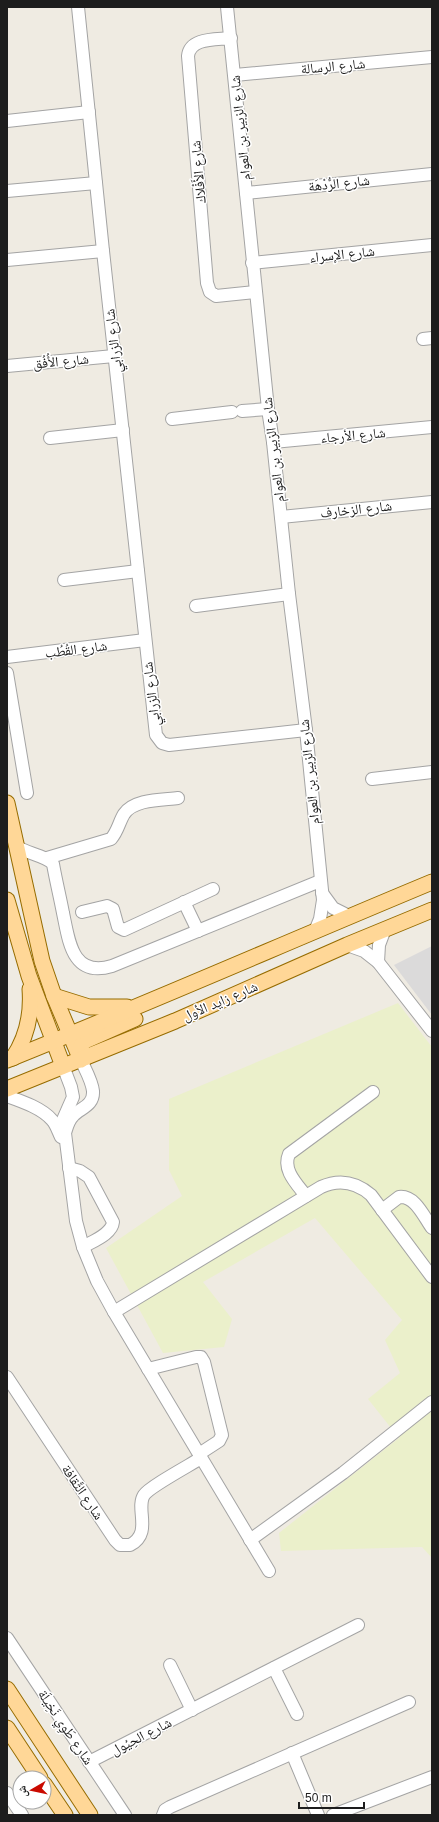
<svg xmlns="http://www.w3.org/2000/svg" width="439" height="1822" font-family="Arial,'Noto Naskh Arabic',sans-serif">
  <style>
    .residential { fill: #dbdada }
    .farmland { fill: #ebf0cb }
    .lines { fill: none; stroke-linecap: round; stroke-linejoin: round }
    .minor-casing { stroke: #a4a4a4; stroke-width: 14 }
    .major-casing { stroke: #966c00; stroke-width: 17 }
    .minor { stroke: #fff; stroke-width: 12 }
    .major { stroke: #ffd797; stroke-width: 15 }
    .labels { text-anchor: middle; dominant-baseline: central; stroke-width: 3; stroke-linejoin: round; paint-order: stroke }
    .street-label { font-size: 14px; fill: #1d1d1d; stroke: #fff }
  </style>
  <rect width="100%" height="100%" fill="#efebe2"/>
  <!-- residential -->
  <path class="residential" d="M432,946v69l-38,-50z"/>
  <!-- farmland -->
  <path class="farmland" d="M398,1003l34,44v511l-10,-11 -141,4 -2,-18 120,-95 -31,-39 32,-26 -15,-33 17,-20 -87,-102 -112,64 29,37 -8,28 -61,6 -57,-105 76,-52 -13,-26v-71z"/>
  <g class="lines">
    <defs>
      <g id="minor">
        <path d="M78,7l25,244 53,484 6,8 7,2 137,-15"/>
        <path d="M227,7l41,402 5,33 16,152 17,136 17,170 -3,19 -5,12"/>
        <path d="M231,38c-14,2 -41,-1 -43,18l19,227 3,9 6,4 39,-4"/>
        <path d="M235,75l197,-18"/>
        <path d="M7,121l82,-9"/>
        <path d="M7,191l89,-8"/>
        <path d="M246,193l186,-19"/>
        <path d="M7,260l96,-9"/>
        <path d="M252,263l180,-18"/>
        <path d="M423,339l9,-1"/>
        <path d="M7,366l107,-10"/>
        <path d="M242,411l26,-2"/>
        <path d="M172,419l60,-7"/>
        <path d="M50,438l73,-8"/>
        <path d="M273,442l159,-15"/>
        <path d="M281,517l151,-15"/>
        <path d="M64,580l74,-9"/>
        <path d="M196,606l93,-12"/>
        <path d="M7,657l138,-17"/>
        <path d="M7,673l20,120"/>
        <path d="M372,779l60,-7"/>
        <path d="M17,847c10,6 31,10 36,17 3,17 7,33 10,49 6,28 9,65 49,53l208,-85"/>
        <path d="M47,858l64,-19c7,-8 8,-17 13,-25 10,-15 38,-14 54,-16"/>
        <path d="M322,893l11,15 16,8"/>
        <path d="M184,902l14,29"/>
        <path d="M82,912l25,-6 6,3 5,18 6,3 89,-41"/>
        <path d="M347,945l17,6 14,11 54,69"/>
        <path d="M378,962l1,-17 6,-16"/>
        <path d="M81,1060c4,9 11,21 12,31 1,15 -13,17 -20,25 -5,5 -6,11 -8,17l11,88 7,26 14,34 17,31 155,259"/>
        <path d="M7,1096c14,5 35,12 45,24 4,4 6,11 9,17"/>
        <path d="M62,1122l11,-25 -2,-10 -8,-21"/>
        <path d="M69,1168l11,3 9,6 24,45c-1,12 -20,19 -30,25"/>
        <path d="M306,1196c-9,-12 -24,-26 -17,-42l84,-62"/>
        <path d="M382,1210l17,-13c16,-2 25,20 33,31"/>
        <path d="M114,1312l207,-125c18,-8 35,-5 50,8l61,82"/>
        <path d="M148,1369l48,-12h5l3,5 18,73 -3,6 -20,13"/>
        <path d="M7,1377l108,163 5,5h10c23,-12 5,-36 14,-50 5,-8 46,-30 57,-37"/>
        <path d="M250,1540l93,-67 89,-71"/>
        <path d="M7,1638l118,177"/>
        <path d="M170,1665l22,45"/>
        <path d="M274,1668l23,46"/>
        <path d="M292,1753l26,62"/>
        <path d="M89,1762l269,-137"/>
        <path d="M7,1793l15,22"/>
        <path d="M163,1815l2,-5 5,-3 239,-105"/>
        <path d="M333,1815l99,-38"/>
      </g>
      <g id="major">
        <path d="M7,803l35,158 12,35 27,64"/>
        <path d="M7,900l22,76 34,90"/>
        <path d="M54,996l35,11h38"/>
        <path d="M13,1058c14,-21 19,-43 17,-69"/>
        <path d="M85,1058l-5,-8 3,-8 52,-23"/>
        <path d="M7,1060c142,-57 283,-119 425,-178"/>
        <path d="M7,1089l168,-68 172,-76 85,-35"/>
        <path d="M7,1689l83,126"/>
        <path d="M7,1728l33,50"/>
        <path d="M44,1784l21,31"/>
      </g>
    </defs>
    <!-- minor casing -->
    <use href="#minor" class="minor-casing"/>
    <!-- major casing -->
    <use href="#major" class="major-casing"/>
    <!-- minor -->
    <use href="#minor" class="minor"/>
    <!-- major -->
    <use href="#major" class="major"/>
  </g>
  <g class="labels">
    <!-- street labels -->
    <g class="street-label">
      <text transform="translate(333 66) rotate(-5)">شارع الرسالة</text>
      <text transform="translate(240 128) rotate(-96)">شارع الزبير بن العوام</text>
      <text transform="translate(198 172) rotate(-95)">شارع الأَفْلاك</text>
      <text transform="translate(339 183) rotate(-6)">شارع الرُّدْهَة</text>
      <text transform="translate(342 254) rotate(-6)">شارع الإسراء</text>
      <text transform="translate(113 341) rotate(-97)">شارع الزرابي</text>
      <text transform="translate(61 361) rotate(-5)">شارع الأُفُق</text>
      <text transform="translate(353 435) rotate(-5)">شارع الأرجاء</text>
      <text transform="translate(273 450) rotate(-97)">شارع الزبير بن العوام</text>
      <text transform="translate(356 509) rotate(-6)">شارع الزخارف</text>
      <text transform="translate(76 649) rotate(-7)">شارع القُطُب</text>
      <text transform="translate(151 694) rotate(-97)">شارع الزرابي</text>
      <text transform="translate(309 772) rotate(-96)">شارع الزبير بن العوام</text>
      <text transform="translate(220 1001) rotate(-23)">شارع زايد الأول</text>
      <text transform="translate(83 1492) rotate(56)">شارع الثَّقافة</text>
      <text transform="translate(66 1727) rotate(56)">شارع طَوِي نَخِيلَة</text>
      <text transform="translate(141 1736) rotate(-27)">شارع الحِيُول</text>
    </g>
  </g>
  <!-- border -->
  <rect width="439" height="1822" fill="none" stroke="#1d1d1d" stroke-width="16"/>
  <!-- north arrow -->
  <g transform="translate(32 1790) rotate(261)"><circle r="19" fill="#ffffff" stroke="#a5a5a5"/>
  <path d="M0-3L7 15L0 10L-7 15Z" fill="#ca0a00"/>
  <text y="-6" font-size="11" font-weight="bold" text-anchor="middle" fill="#1d1d1d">ش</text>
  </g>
  <!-- scale -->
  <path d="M299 1802v6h65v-6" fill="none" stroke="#1d1d1d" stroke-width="2"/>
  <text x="305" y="1802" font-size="12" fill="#1d1d1d" stroke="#ffffff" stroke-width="3" paint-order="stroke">50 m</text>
</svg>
